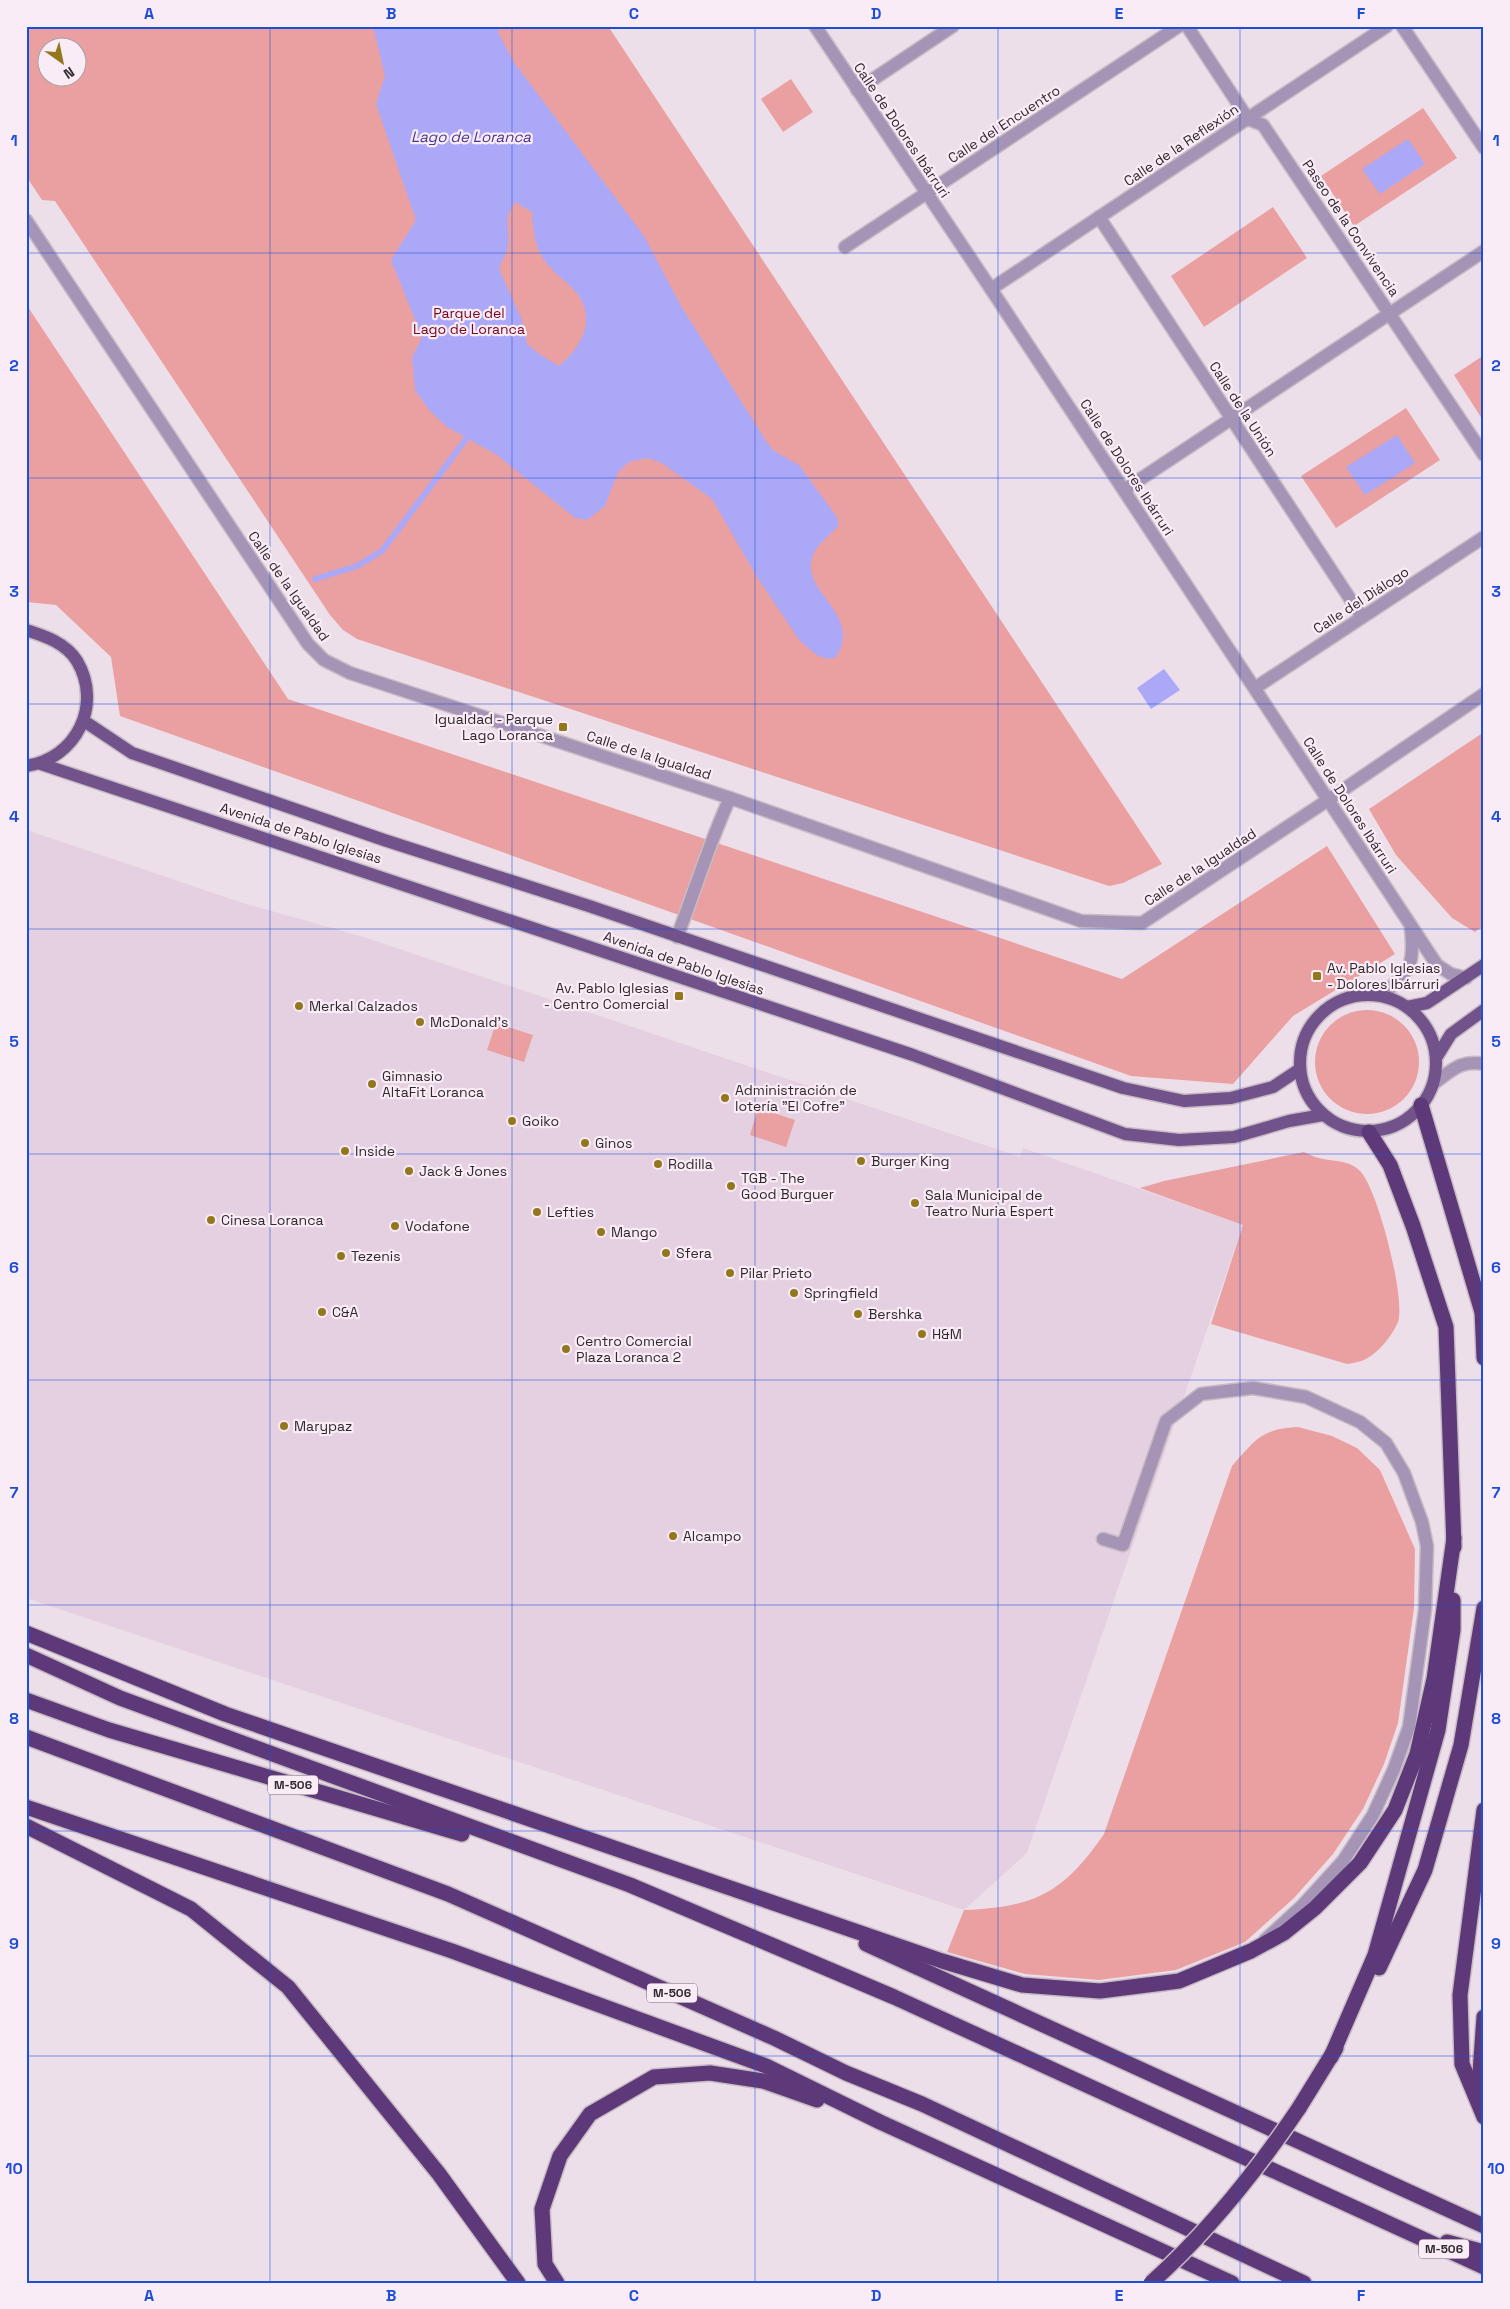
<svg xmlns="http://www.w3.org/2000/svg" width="1510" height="2309" font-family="'Space Grotesk',sans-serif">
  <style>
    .built { fill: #e4d0e0 }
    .green { fill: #eaa0a0; fill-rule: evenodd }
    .water { fill: #aba8f7; fill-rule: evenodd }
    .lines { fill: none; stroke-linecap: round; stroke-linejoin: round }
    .stream { stroke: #aba8f7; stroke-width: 6 }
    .minor-casing { stroke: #c7bbc4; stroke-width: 15 }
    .major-casing { stroke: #c7bbc4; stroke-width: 15 }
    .highway-casing { stroke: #c7bbc4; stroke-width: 18 }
    .minor { stroke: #a594b5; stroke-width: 12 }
    .major { stroke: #71528a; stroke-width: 12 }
    .highway { stroke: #5e397a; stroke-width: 15 }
    .highway-bridge-casing { stroke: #c7bbc4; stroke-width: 18; stroke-linecap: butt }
    .highway-bridge { stroke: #5e397a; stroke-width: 15 }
    .grid { fill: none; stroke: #1d4ed8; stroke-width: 1; stroke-opacity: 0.55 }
    .poi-dot { fill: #93771d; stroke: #faecf7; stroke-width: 2 }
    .labels { text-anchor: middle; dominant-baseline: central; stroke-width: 4.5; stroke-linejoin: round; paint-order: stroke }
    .shield { fill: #faecf7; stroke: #6c646a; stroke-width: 1 }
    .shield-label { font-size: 12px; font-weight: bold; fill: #2f292e }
    .street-label { font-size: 14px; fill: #2f292e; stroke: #faecf7 }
    .park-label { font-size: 14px; fill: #76041d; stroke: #faecf7 }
    .poi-label { font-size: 14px; fill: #2f292e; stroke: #faecf7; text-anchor: start }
    .water-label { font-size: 15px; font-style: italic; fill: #443891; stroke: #faecf7 }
    .neatline { fill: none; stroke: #1d4ed8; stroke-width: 2 }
    .grid-label { font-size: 16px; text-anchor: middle; font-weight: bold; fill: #1d4ed8 }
  </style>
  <rect width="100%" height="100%" fill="#eddfea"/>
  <!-- built -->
  <path class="built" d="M27,830l216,73 121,34 656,220 3,-9 220,77 -216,628 -63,57 -938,-312z"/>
  <!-- green -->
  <g class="green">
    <path d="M26,26h582l554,838 -39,19 -14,3 -752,-247 -14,-9 -13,-15 -275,-414 -13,-1 -16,-24zM48,48h30v30h-30z"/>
    <path d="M791,79l22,33 -30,20 -22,-33z"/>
    <path d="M1423,108l34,50 -103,68 -33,-50z"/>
    <path d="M1273,207l34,51 -103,69 -33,-51z"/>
    <path d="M26,304l262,395 834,280 205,-133 68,108 -102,62 -60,68 -102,-8 -1011,-360 -9,-59 -55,-52 -30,-3z"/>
    <path d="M1484,355v67l-30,-47z"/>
    <path d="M1406,408l34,52 -104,68 -35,-52z"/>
    <path d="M1484,732v193l-9,7 -23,-14 -56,-63 -27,-46z"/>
    <circle cx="1367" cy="1062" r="52"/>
    <path d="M496,1023l37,12 -9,27 -37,-12z"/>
    <path d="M758,1108l37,12 -9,27 -36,-12z"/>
    <path d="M1304,1152c5,2 10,5 15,6 15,4 30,1 42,14 17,19 45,127 37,150 -6,14 -19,30 -32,37 -6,3 -13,4 -19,5l-136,-40 32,-99 -103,-37 24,-7z"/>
    <path d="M1298,1427l34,9 25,12 23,22 35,79 -1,59 -16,115 -14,41 -21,45 -30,45 -39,44 -49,44 -69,28 -77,10 -74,-6 -78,-22 17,-42c72,-3 99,-17 140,-76l128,-368c24,-27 29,-37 66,-39z"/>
  </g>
  <!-- water -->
  <g class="water">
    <path d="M373,26h124l2,8 14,27 131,175 37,70 85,135 8,10 25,14 37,51 3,9c-7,8 -19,17 -24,26 -22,39 50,61 21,106l-7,2 -11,-3 -18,-15 -43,-64 -45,-78 -50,-36 -15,-5 -18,4 -11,10 -13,34 -18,14 -12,-2 -78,-63 -50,-28 -18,-17 -14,-20 -3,-32 10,-21 -31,-77 25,-40 -40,-116 9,-28zM515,202l17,10c0,12 3,30 8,41 7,15 23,25 34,37 24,26 9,56 -15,76l-17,-10 -15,-12 -5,-24 -23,-51c2,-8 8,-16 9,-23 3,-20 -7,-24 7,-44z"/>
    <path d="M1408,139l17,25 -45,30 -18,-25z"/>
    <path d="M1397,435l18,28 -50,32 -19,-28z"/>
    <path d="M1164,669l16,21 -29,19 -14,-21z"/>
  </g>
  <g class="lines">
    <!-- stream -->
    <path class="stream" d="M315,579l42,-13 25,-15 84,-112"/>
    <defs>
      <g id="minor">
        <path d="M815,26l176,263 446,676 14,9 15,4"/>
        <path d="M1187,26l61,93 15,6 221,330"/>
        <path d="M1402,26l82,122"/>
        <path d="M857,90l96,-64"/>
        <path d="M1099,217l263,400"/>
        <path d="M26,220l282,424 16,16 26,13 380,125 351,123 61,2 186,-123 156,-106"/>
        <path d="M845,247l334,-221"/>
        <path d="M991,289l396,-263"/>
        <path d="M1124,490l360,-239"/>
        <path d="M1255,688l229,-151"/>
        <path d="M677,937c18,-46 32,-94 53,-139"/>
        <path d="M1382,996c27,-27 33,-27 29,-67"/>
        <path d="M1433,1084c18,-13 28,-25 51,-20"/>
        <path d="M1103,1539l20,6 43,-124 35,-27 52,-6 53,9 54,25 26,21 18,30 18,49 5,24 -2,64 -16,117 -15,42 -21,46 -30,46 -41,45 -37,34"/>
      </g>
      <g id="major">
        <path d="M26,630c19,6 40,13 51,31 26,44 -1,98 -51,105"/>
        <path d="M84,721l48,32 252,87 205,66 534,182 61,13 47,-3 42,-11 27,-18"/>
        <path d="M41,764l872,291 212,79 54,6 55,-3 55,-16 34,-6"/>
        <circle cx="1368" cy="1063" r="68"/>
        <path d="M1407,1007l20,-4 57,-38"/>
        <path d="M1436,1058l15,-24 33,-24"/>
      </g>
      <g id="highway">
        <path d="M1421,1105l63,214"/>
        <path d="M1369,1132l21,33 23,61 33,101 8,220"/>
        <path d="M1482,1310l2,48"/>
        <path d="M26,1633l199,81 717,247 80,24 78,6 79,-10 72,-30 33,-18 31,-25 45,-45 35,-53 22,-56 17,-75 20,-141"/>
        <path d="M26,1655l94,43 510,187 264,112 590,270"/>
        <path d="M26,1700l83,30 353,104"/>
        <path d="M26,1737l422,157 326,144 72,35 76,31 382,179"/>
        <path d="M26,1807l426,144 314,115 114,56 352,161"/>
        <path d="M1484,1810l-24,185 2,69 22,53"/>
        <path d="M26,1826l165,83 97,78 151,187 79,109"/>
        <path d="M866,1944l618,282"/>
        <path d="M1379,1968l46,-98 36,-125 23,-137"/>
        <path d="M1331,2057l44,-102 63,-225 15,-100v-30"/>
        <path d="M1478,2100l6,-83"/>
        <path d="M1299,2108l37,-60"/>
        <path d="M1447,2242l37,10"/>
        <path d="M557,2283l-12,-19 -3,-55 18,-53 30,-42 64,-37 56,-4 53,8 54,19"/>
      </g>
    </defs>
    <!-- minor casing -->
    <use href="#minor" class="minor-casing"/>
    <!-- major casing -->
    <use href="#major" class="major-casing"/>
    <!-- highway casing -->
    <use href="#highway" class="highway-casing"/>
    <!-- minor -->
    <use href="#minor" class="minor"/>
    <!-- major -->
    <use href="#major" class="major"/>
    <!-- highway -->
    <use href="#highway" class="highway"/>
    <defs>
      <path id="highway-bridge" d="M1151,2283c58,-52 105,-111 148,-175"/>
    </defs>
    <!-- highway-bridge casing -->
    <use href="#highway-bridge" class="highway-bridge-casing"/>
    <!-- highway-bridge -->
    <use href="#highway-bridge" class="highway-bridge"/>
  </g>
  <!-- grid -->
  <path class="grid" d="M270,26v2257M512,26v2257M755,26v2257M998,26v2257M1240,26v2257M26,253h1458M26,478h1458M26,704h1458M26,929h1458M26,1154h1458M26,1380h1458M26,1605h1458M26,1831h1458M26,2056h1458"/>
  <!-- markers -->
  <g class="poi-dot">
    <rect x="558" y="722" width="10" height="10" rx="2.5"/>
    <rect x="1312" y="971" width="10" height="10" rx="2.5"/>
    <rect x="674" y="991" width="10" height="10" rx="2.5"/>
    <circle cx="299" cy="1006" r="5"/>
    <circle cx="420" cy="1022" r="5"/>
    <circle cx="372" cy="1084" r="5"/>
    <circle cx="725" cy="1098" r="5"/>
    <circle cx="512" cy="1121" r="5"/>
    <circle cx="585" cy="1143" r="5"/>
    <circle cx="345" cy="1151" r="5"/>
    <circle cx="861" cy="1161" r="5"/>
    <circle cx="658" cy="1164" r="5"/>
    <circle cx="409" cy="1171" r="5"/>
    <circle cx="731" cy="1186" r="5"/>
    <circle cx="915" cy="1203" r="5"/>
    <circle cx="537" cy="1212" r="5"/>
    <circle cx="211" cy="1220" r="5"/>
    <circle cx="395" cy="1226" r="5"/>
    <circle cx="601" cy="1232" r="5"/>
    <circle cx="666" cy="1253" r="5"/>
    <circle cx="341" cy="1256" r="5"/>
    <circle cx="730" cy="1273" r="5"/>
    <circle cx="794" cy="1293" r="5"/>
    <circle cx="322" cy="1312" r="5"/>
    <circle cx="858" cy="1314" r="5"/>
    <circle cx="922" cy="1334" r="5"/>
    <circle cx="566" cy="1349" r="5"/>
    <circle cx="284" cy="1426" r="5"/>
    <circle cx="673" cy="1536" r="5"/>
  </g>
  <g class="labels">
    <!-- shield labels -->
    <g class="shield">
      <rect x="268" y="1775.5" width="50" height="19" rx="4"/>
      <rect x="647" y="1983.5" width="50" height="19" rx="4"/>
      <rect x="1419" y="2239.5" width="50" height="19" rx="4"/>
    </g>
    <g class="shield-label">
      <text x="293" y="1785">M-506</text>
      <text x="672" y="1993">M-506</text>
      <text x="1444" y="2249">M-506</text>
    </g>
    <!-- street labels -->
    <g class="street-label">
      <text transform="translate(1004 124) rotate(-33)">Calle del Encuentro</text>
      <text transform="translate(902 130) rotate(56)">Calle de Dolores Ibárruri</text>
      <text transform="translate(1181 145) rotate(-34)">Calle de la Reflexión</text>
      <text transform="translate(1351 228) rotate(56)">Paseo de la Convivencia</text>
      <text transform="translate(1243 409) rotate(57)">Calle de la Unión</text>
      <text transform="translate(1127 467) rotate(57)">Calle de Dolores Ibárruri</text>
      <text transform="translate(289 586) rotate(55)">Calle de la Igualdad</text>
      <text transform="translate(1361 600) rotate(-33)">Calle del Diálogo</text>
      <text transform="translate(649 755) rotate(18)">Calle de la Igualdad</text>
      <text transform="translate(1350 805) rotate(57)">Calle de Dolores Ibárruri</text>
      <text transform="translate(301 833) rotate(18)">Avenida de Pablo Iglesias</text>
      <text transform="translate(1200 867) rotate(-33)">Calle de la Igualdad</text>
      <text transform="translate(684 963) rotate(19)">Avenida de Pablo Iglesias</text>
    </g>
    <!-- park labels -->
    <g class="park-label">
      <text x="469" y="313">Parque del<tspan x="469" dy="16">Lago de Loranca</tspan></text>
    </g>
    <!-- poi labels -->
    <g class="poi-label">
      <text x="553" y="719" text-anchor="end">Igualdad - Parque<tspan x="553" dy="16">Lago Loranca</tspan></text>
      <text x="1327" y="968">Av. Pablo Iglesias<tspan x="1327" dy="16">- Dolores Ibárruri</tspan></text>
      <text x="669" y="988" text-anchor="end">Av. Pablo Iglesias<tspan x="669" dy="16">- Centro Comercial</tspan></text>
      <text x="309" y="1006">Merkal Calzados</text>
      <text x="430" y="1022">McDonald's</text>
      <text x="382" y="1076">Gimnasio<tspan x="382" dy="16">AltaFit Loranca</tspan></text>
      <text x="735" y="1090">Administración de<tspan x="735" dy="16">lotería "El Cofre"</tspan></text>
      <text x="522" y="1121">Goiko</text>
      <text x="595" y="1143">Ginos</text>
      <text x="355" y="1151">Inside</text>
      <text x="871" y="1161">Burger King</text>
      <text x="668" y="1164">Rodilla</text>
      <text x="419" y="1171">Jack &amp; Jones</text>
      <text x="741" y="1178">TGB - The<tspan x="741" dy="16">Good Burguer</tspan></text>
      <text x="925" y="1195">Sala Municipal de<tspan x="925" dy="16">Teatro Nuria Espert</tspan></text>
      <text x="547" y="1212">Lefties</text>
      <text x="221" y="1220">Cinesa Loranca</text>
      <text x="405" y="1226">Vodafone</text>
      <text x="611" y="1232">Mango</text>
      <text x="676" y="1253">Sfera</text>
      <text x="351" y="1256">Tezenis</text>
      <text x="740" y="1273">Pilar Prieto</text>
      <text x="804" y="1293">Springfield</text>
      <text x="332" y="1312">C&amp;A</text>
      <text x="868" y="1314">Bershka</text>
      <text x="932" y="1334">H&amp;M</text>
      <text x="576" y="1341">Centro Comercial<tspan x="576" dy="16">Plaza Loranca 2</tspan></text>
      <text x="294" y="1426">Marypaz</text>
      <text x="683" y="1536">Alcampo</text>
    </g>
    <!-- water labels -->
    <g class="water-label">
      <text x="471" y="136">Lago de Loranca</text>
    </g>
  </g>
  <!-- border -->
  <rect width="1510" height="2309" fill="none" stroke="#faecf7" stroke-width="55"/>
  <!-- north arrow -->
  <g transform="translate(62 62) rotate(147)"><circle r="24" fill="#faecf7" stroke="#a99ea7"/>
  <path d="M0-4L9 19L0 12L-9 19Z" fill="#93771d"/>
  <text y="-8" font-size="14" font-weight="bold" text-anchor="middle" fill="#2f292e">N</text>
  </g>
  <rect x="28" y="28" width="1454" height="2254" class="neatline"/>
  <g class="grid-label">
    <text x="149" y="19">A</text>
    <text x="391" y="19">B</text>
    <text x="634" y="19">C</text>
    <text x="876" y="19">D</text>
    <text x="1119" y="19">E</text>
    <text x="1361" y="19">F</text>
    <text x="14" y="146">1</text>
    <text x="1496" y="146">1</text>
    <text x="14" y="371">2</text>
    <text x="1496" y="371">2</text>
    <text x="14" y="597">3</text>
    <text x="1496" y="597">3</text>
    <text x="14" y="822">4</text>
    <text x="1496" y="822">4</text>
    <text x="14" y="1047">5</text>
    <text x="1496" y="1047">5</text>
    <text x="14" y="1273">6</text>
    <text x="1496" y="1273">6</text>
    <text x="14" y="1498">7</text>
    <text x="1496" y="1498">7</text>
    <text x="14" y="1724">8</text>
    <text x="1496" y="1724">8</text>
    <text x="14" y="1949">9</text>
    <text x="1496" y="1949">9</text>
    <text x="14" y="2174">10</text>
    <text x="1496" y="2174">10</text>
    <text x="149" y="2301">A</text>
    <text x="391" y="2301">B</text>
    <text x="634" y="2301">C</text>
    <text x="876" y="2301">D</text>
    <text x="1119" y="2301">E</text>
    <text x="1361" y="2301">F</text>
  </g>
</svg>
